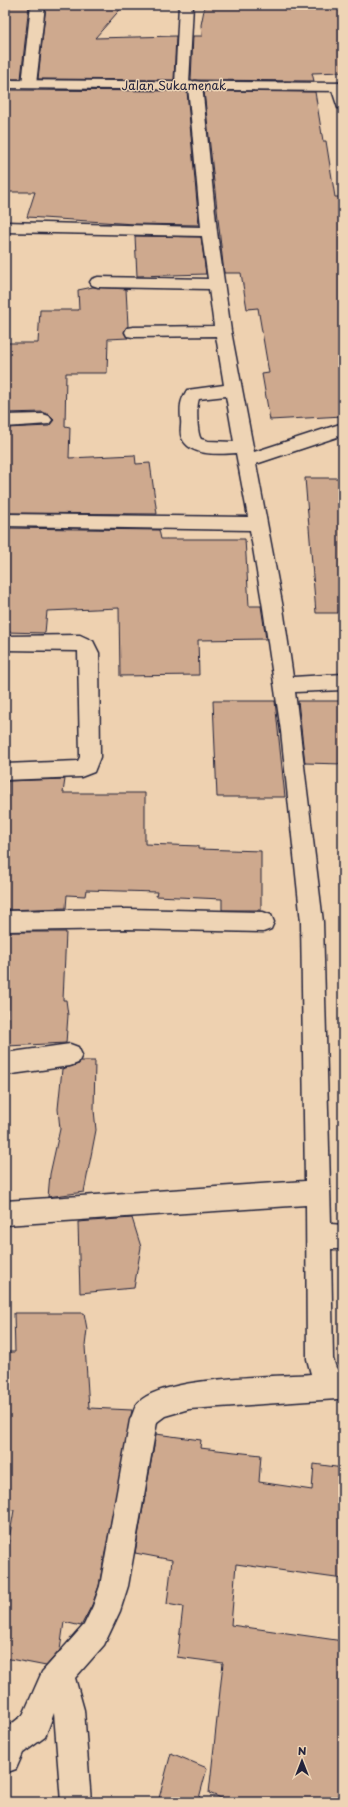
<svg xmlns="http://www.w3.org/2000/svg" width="348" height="1807" font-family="'Playpen Sans',sans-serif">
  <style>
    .building { fill: #cea98e; stroke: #22223b }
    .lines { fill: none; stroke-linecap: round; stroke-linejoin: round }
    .minor-casing { stroke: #22223b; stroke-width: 3 }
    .major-casing { stroke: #22223b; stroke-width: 3 }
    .minor { fill: #eed4b5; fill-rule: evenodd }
    .major { fill: #eed4b5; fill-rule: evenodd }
    .labels { text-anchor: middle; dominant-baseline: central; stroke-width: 3; stroke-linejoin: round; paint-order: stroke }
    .far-street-label { font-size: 12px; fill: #22223b; stroke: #eed4b5 }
  </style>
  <rect width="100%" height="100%" fill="#eed1b0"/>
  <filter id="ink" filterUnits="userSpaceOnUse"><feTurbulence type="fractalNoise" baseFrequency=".025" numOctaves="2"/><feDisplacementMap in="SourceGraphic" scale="8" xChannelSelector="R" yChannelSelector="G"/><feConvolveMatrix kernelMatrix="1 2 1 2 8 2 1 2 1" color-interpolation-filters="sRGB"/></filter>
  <g filter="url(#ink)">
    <!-- building -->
    <g class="building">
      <path d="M5,5h24l-8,74h-16z"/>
      <path d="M46,5h78l-29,33 81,-2 -2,44 -136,-1z"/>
      <path d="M205,5h138v67l-31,1 2,8 -123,-1 2,-44h9l-1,-11z"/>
      <path d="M5,90l182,1 12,134 -65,-1 -107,-7 8,-25h-30z"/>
      <path d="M204,91l111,1 8,49h3l9,56h8v219l-73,4 -8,-46 7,-1 -11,-65 -11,1 -6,-36h-17z"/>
      <path d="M135,236l66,1 5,37 -69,2z"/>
      <path d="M93,287l33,2 2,37 -4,7 4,5 -20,1 -1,34h-41l-1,53 5,1 -1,31 66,-3 1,9 14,-1 7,51 -152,-1 1,-85 43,-2 5,-6 -5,-5 -6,-3 -37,1 1,-40h-2v-30h33l2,-33h39l-1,-20z"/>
      <path d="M305,478h38v135h-27z"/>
      <path d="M5,528l154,2 2,9h84l4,67h12l5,33 -68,1 1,35 -79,1 -1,-68 -72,3 -2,22 -40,-1z"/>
      <path d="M213,701h62l10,96h-68z"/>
      <path d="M298,701h45v63l-38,-1z"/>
      <path d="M65,779l-2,14h82v51l53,2v3l63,2v59h-39v-11l-66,-3 1,-4 -71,-2 -1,6 -18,-1 -1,13 -61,2v-60h2l1,-69z"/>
      <path d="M5,932h61l-3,68h3l2,15 -2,28 -59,3 2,-64 -4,1z"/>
      <path d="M80,1061h15l-1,49 2,20 -12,62 -36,5 2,-23 10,-45 -2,-20 4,-40 17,-5z"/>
      <path d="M132,1218l9,29 -7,41 -54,5 -2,-71z"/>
      <path d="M14,1313h70l3,16 -2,17 4,62 43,2 -33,176 -7,19 -11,21 -17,-4 -4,28 -14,16 -41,-8v-94l9,-54 -9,-1v-139l3,-18h7z"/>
      <path d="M156,1434l45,6 -1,8 61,7 -2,27 53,8 2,-26 29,4v111l-107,-15 -5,61 112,16v161h-112l-22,-9 14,-130 -46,-6 6,-50 -16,-3 5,-44 -37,-7z"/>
      <path d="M171,1753l36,15 -9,34h-40z"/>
    </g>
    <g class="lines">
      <defs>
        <g id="minor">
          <path d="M31,5h14l-9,79 -2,3h-10l-2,-3z"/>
          <path d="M179,5h14l-4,79 6,-3 5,1 2,3 15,147 14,99 23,121 89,-29v12l-87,29 27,144 10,69 50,-3v16l-48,2 28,230 8,302 12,1v24h-12l2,110 3,9 7,6v26l-6,-1 -148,10 -24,7 -8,6 -29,164 -8,25 -16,34 -29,33 9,32 7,92h-30l-7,-89 -9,24 -22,16 -7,16 -11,4v-44l18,-14 19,-43 42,-47 9,-19 7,-20 30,-166c3,-5 4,-13 8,-17 24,-27 136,-26 173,-29l-4,-15 -1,-154 -301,20v-24l300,-20 -4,-259 -20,-191 -18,-123 -13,-78 -245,-4v-12l243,3 -12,-64c-16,1 -46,4 -54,-15 -3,-6 0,-12 -1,-18 -1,-13 -1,-19 6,-30l37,-5 -8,-49 -83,1 -6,-1 -2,-4 2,-4 6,-1 81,-1 -5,-37 -111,-2 -6,-2 -2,-3 2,-3 6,-2 110,2 -6,-43 -197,-4v-10l196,5 -13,-141 -6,3 -5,-1 -2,-3zM226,396l8,46 -26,-1 -7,-2c-4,-5 -5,-33 -2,-40z"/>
          <path d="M338,83l5,1v25l-5,-1 -7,-21 2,-3z"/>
          <path d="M43,414l6,2 3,4 -3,4 -44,3v-12z"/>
          <path d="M80,635l13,6 6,12 1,104 -6,15 -13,5 -76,3v-16l73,-3 2,-4 -2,-106 -73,-1v-14z"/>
          <path d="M127,909l136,3 8,3 3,7 -3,7 -8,3 -136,-3 -122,2v-20z"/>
          <path d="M70,1044l8,3 4,8 -4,8 -8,3 -65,9v-22z"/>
        </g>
        <path id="major" d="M5,80l338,3v8l-338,-3z"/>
      </defs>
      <!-- minor casing -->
      <use href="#minor" class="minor-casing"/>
      <!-- major casing -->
      <use href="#major" class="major-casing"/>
      <!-- minor -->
      <use href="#minor" class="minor"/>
      <!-- major -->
      <use href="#major" class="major"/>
    </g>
  </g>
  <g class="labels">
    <!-- far-street labels -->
    <g class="far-street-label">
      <text x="174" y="85">Jalan Sukamenak</text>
    </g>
  </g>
  <!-- margin -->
  <rect width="348" height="1807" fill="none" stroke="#eed4b5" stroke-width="20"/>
  <rect x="10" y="10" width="328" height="1787" fill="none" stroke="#22223b" stroke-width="1.5" filter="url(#ink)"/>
  <!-- north arrow -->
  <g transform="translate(302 1761)" stroke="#eed4b5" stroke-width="3" paint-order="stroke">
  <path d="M0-3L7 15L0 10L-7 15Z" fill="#22223b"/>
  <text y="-6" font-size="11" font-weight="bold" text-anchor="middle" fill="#22223b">N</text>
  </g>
</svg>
